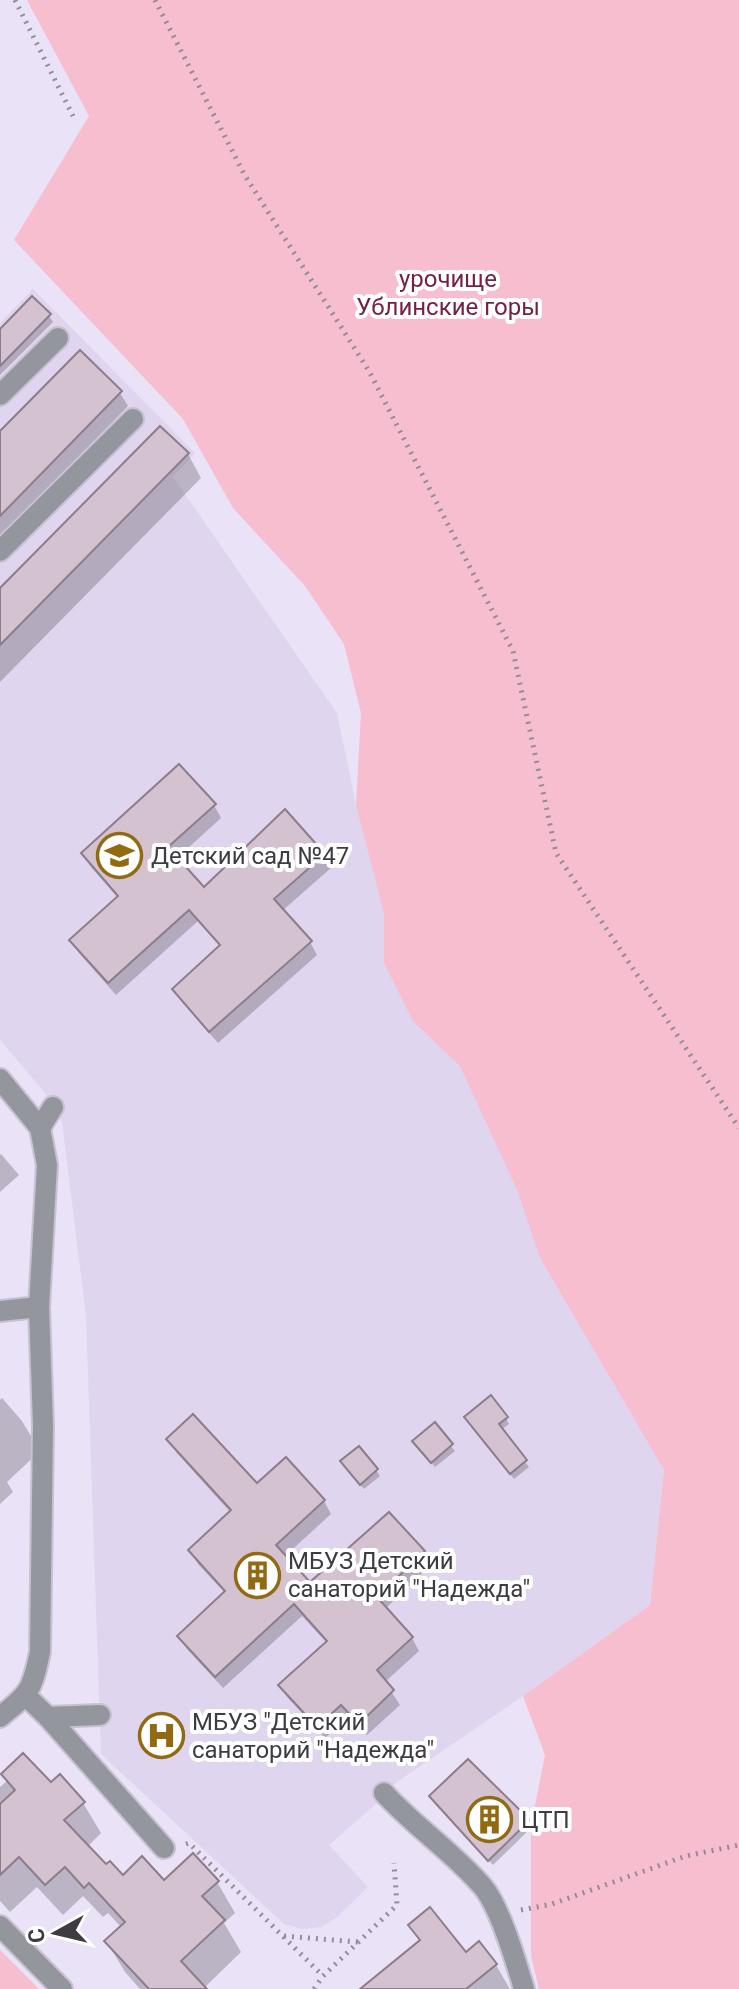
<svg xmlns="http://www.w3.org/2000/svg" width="739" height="1989" font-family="Roboto,sans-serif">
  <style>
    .built { fill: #e0d5ee }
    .green { fill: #f6bece }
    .shadow { fill: #0003 }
    .building { fill: #d4c2d0; stroke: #8d7d8a; stroke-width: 2 }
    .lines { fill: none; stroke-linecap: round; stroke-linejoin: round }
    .minor-casing { stroke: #c8c1d2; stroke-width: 24 }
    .path { stroke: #938d9b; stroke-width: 5; stroke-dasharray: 2 6; stroke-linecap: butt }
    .minor { stroke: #94969e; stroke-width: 20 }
    .labels { text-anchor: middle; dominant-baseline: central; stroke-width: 8; stroke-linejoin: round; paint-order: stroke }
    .park-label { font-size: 24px; fill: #752143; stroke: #fff }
    .poi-label { font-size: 24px; fill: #3e3b43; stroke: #fff; text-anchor: start }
  </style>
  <rect width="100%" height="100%" fill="#eae2f6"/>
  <!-- built -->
  <path class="built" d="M33,289l162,164 -22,24 164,236 19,92 68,71 116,382 124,212 -14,135 -127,91 -132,90 -13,16 -49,43 39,42 -32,31 -15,9 -19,2 -18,-5 -183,-170 -15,-438 -24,-194 -17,-29 -45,-53v-717z"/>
  <!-- green -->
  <g class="green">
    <path d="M27,0h712v1989h-200l-8,-33v-130l14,-71 -22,-59 127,-91 14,-135 -124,-212 -22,-66 -58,-126 -47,-45 -29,-58v-50l-28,-108 5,-92 -17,-69 -39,-58 -72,-78 -50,-89 -169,-179 75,-124z"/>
    <path d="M0,1950l39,39h-39z"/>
  </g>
  <!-- shadow -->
  <g class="shadow">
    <path d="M49,316l4,6 -53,53v-43z"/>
    <path d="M80,353l40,40 8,13 -128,131v-103z"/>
    <path d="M188,454l13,24 -201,204v-91z"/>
    <path d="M214,805l7,13 -45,41 28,30 119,-34 8,13 -49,43 28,31 7,13 -99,88 -36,-41 -8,-13 47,-42 -23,-26 -82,74 -37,-42 -8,-13 47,-42 -27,-31 -8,-13z"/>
    <path d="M1,1154l18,21 -19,17v-37z"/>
    <path d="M2,1398l20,23 18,30 -33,31 6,10 -13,12v-104z"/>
    <path d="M506,1418l3,6 -8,6 28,37 -15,12 -44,-56z"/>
    <path d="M434,1425l21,26 -20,16 -17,-20z"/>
    <path d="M168,1439l89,47 29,-26 38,41 7,13 -47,43 26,28 113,-32 8,12 -46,44 27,29 7,13 -34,31 15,23 -33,30 -17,-19 -25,22 -37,-40 -7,-13 46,-42 -25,-27 -79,72 -36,-39 -7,-13 46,-42 -28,-30 -8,-13 41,-38 -55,-61z"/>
    <path d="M346,1468l30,2 4,6 -16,13z"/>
    <path d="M3,1774l48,11 32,18 18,30 -14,14 19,20 16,11 42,5 53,-1 18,31 -11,10 17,29 -38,37h-63l-15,-17 -18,-30 15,-14 -14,-15 -5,4 -20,-21 -20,19 -26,-28 -27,25 -10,-11v-114l7,-6z"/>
    <path d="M435,1803l94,18 3,6 -39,38z"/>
    <path d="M410,1926l56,28 30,11 14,24h-141l51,-47z"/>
  </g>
  <!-- building -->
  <g class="building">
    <path d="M32,296l19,18 -51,52v-37z"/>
    <path d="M80,350l42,41 -122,125v-85z"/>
    <path d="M160,426l29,27 -189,192v-57z"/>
    <path d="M179,764l37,40 -48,43 36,40 81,-78 40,45 -51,45 38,42 -103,91 -37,-43 48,-44 -31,-35 -81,73 -39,-43 49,-44 -37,-43z"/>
    <path d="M491,1395l17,22 -9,7 28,36 -17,14 -46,-57z"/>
    <path d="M193,1414l64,69 29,-26 39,43 -49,45 34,37 79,-70 36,39 -48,46 36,40 -36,33 17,20 -35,34 -18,-19 -24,22 -39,-42 49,-44 -33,-37 -79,73 -38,-41 48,-45 -37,-41 43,-40 -65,-71z"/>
    <path d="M435,1422l18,22 -22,19 -19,-22z"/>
    <path d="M359,1446l19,23 -18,16 -20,-24z"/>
    <path d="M23,1753l28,29 9,-8 25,28 -21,18 42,44 4,-3 13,14 19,-19 22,24 29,-27 26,28 -17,15 23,24 -44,41 26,28h-58l-45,-48 21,-19 -36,-39 -5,5 -19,-21 -20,18 -26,-28 -19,18v-71l15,-14 -14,-16z"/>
    <path d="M468,1759l62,61 -42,41 -59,-65z"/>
    <path d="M430,1907l36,45 13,-11 18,23 -31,25h-106l60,-49 -12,-15z"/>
  </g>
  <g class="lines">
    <defs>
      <g id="minor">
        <path d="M0,395l58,-57"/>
        <path d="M0,551l133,-132"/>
        <path d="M0,1079l40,49 7,37 -8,142 4,119 -3,226c-8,38 -10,41 -40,65"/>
        <path d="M40,1128l13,-21"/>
        <path d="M0,1311l39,-4"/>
        <path d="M26,1696l22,21 116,131"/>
        <path d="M48,1717l52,-2"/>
        <path d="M384,1793c31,34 69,59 99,94 17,20 33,75 41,102"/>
        <path d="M0,1926l62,63"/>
      </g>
    </defs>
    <!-- minor casing -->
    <use href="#minor" class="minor-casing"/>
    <!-- path -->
    <g class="path">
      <path d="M15,0l58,116"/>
      <path d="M155,0l89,174 125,197 144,280 43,202 183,275"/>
      <path d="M186,1844l3,-1 134,133"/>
      <path d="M521,1910l31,-6 134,-48 53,-11"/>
      <path d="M284,1936l74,6"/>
      <path d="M314,1989l9,-13 74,-71 -3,-42"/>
    </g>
    <!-- minor -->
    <use href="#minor" class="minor"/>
  </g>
  <!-- icons -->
  <defs>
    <symbol id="school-ring" viewBox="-11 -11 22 22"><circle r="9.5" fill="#fff" stroke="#926a12" stroke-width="1.5"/><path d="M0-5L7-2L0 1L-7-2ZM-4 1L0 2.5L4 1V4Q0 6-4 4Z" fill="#926a12"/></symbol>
    <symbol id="building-ring" viewBox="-11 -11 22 22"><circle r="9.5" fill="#fff" stroke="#926a12" stroke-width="1.5"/><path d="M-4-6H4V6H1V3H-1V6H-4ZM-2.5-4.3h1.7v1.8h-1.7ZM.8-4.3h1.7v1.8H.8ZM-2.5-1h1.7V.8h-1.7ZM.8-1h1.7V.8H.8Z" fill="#926a12"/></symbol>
    <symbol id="hospital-ring" viewBox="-11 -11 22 22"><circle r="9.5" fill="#fff" stroke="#926a12" stroke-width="1.5"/><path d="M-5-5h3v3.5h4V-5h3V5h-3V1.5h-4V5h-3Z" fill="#926a12"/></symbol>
  </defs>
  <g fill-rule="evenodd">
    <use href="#school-ring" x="94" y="830" width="51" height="51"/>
    <use href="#building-ring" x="232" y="1550" width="51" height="51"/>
    <use href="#hospital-ring" x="136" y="1710" width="51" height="51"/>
    <use href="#building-ring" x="464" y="1794" width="51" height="51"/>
  </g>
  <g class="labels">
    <!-- park labels -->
    <g class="park-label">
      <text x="448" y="279">урочище<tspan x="448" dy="28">Ублинские горы</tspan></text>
    </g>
    <!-- poi labels -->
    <g class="poi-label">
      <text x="151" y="856">Детский сад №47</text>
      <text x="288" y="1561">МБУЗ Детский<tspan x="288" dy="28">санаторий "Надежда"</tspan></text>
      <text x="192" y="1722">МБУЗ "Детский<tspan x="192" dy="28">санаторий "Надежда"</tspan></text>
      <text x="521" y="1820">ЦТП</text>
    </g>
  </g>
  <!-- north arrow -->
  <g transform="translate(56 1933) rotate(262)" stroke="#ffffff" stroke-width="6" paint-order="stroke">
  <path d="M0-6L14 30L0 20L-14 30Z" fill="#3e3b43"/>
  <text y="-12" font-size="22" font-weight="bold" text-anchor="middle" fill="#3e3b43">С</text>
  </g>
</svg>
